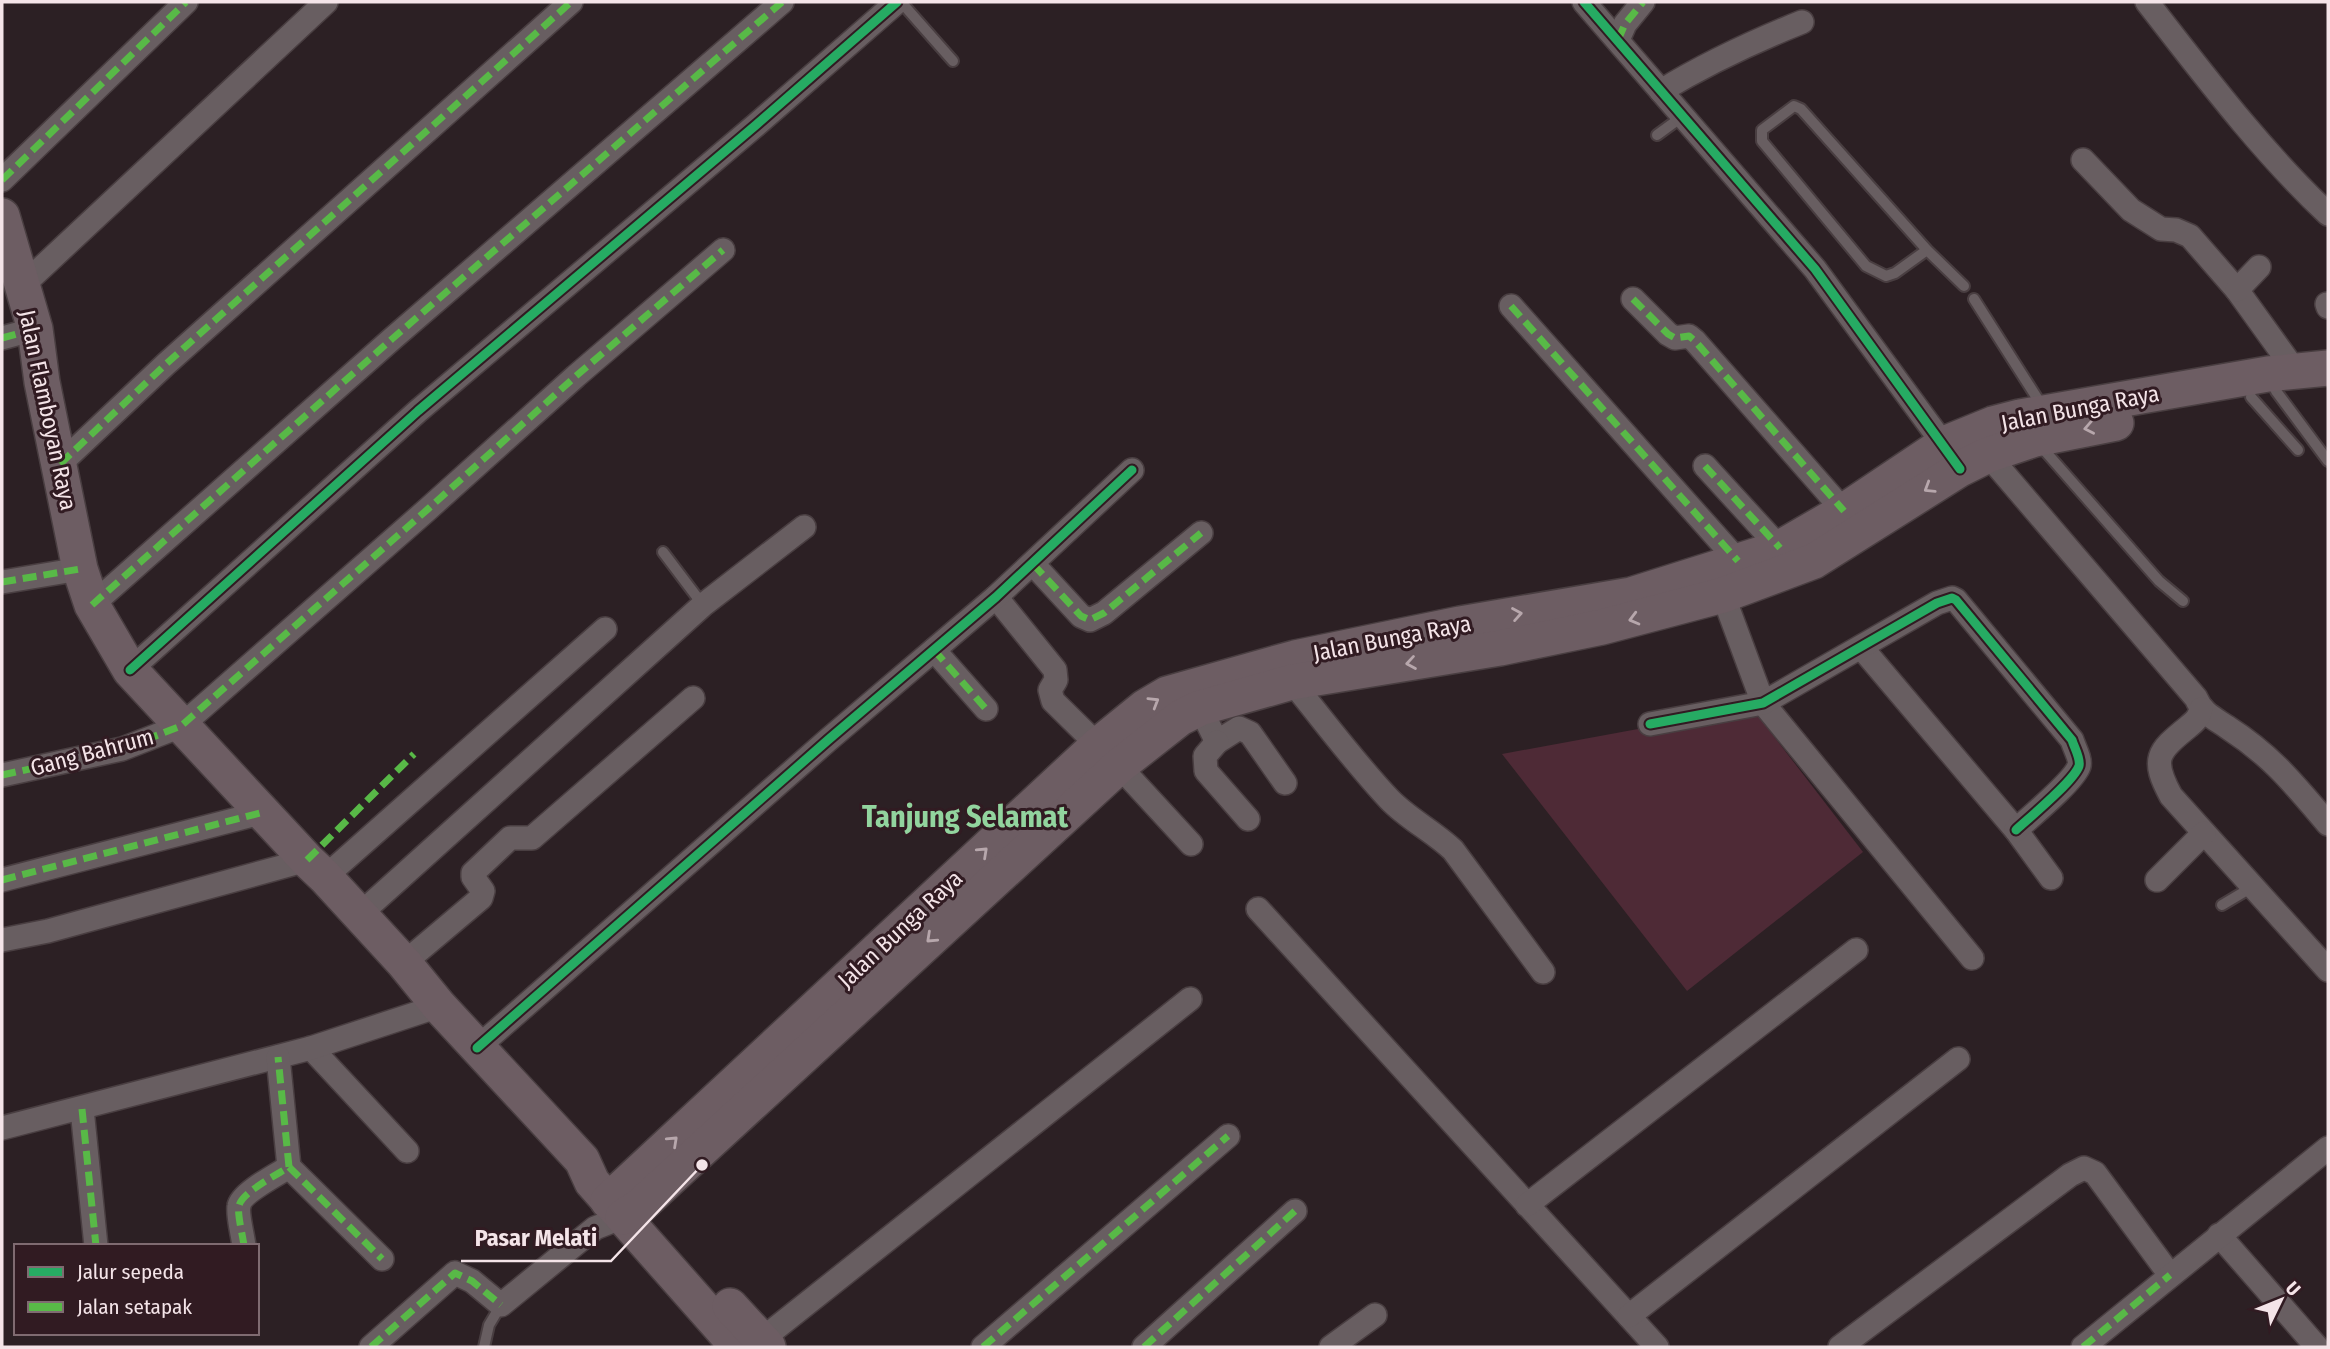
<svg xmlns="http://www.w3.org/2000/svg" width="2330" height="1349" font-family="'Fira Sans Condensed',sans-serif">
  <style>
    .green { fill: #4e2a36 }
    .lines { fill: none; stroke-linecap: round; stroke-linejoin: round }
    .service-casing { stroke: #493e41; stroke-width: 14 }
    .minor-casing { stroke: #493e41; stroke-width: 26 }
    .primary-casing { stroke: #493e41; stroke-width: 38 }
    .service { stroke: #685e61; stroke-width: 10 }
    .minor { stroke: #685e61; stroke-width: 23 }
    .primary { stroke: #6d5d63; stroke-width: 35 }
    .quiet { stroke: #58b947; stroke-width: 7; stroke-dasharray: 14 7; stroke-linecap: butt }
    .cycleway-casing { stroke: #311b22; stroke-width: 13 }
    .cycleway { stroke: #26ab63; stroke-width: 9 }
    .oneway { stroke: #b7a7ac }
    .labels { text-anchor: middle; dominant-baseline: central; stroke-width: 6; stroke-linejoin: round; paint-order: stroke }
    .street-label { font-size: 23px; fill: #f4e4e8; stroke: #311b22 }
    .district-label { font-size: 30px; font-weight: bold; fill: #92d49e; stroke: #311b22 }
    .leader { fill: none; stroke: #f4e4e8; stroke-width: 2.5 }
    .callout-dot { fill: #f4e4e8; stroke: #311b22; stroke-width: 2.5 }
    .callout-label { font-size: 24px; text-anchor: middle; font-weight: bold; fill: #f4e4e8; stroke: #311b22; stroke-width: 6; stroke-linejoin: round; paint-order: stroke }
  </style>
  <rect width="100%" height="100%" fill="#2c2024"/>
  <!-- green -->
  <path class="green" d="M1752,708l111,144 -176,139 -185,-237z"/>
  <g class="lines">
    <defs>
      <g id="service">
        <path d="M901,2l52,59"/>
        <path d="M1657,135l26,-19"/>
        <path d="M1927,250l-32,23 -9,3 -20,-10 -104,-125v-11l32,-24 7,3 126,141 37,36"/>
        <path d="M1974,299l70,110"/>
        <path d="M2269,378l7,13 52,70"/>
        <path d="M2251,397l47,53"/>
        <path d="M2038,443l121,138 24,20"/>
        <path d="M663,552l40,53"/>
        <path d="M2222,905l32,-19"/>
        <path d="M484,1347l5,-22 12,-20"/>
      </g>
      <g id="minor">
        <path d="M1584,2l231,267 135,184"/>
        <path d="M2147,2c57,73 113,148 181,212"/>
        <path d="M1618,40l7,-16 18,-22"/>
        <path d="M1661,91c46,-28 91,-49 141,-69"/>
        <path d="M2083,160l48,50 30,19 15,1 14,6 47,54 59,82"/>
        <path d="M2,180l184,-178"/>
        <path d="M22,286l304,-284"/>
        <path d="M2237,290l22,-23"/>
        <path d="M1633,299l35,35 7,4 14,-2 6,5 149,170"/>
        <path d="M2327,304l1,3"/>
        <path d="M1511,306l227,255"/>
        <path d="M2,338l33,-9"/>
        <path d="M1988,455l208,243c6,15 18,20 31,29 45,29 67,57 101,97"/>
        <path d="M60,464l106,-100 405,-362"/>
        <path d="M1705,466l75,82"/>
        <path d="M1033,564l48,52 9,4 14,-7 97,-80"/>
        <path d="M2,582l78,-13"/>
        <path d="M1723,595l40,108 209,255"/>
        <path d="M996,597l59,73 1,10 -6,10 3,11 66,65 72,78"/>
        <path d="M92,605l300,-266 390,-337"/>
        <path d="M1861,647l155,183 35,48"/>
        <path d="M934,650l52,59"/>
        <path d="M130,670l288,-259 338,-286 141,-123"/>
        <path d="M1292,682c32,39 63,81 97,117 19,20 44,32 64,51l90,122"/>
        <path d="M1200,708l17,34 22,-14 11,5 35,50"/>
        <path d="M2201,709c-2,9 -6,12 -13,18 -31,25 -37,32 -17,69l157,174"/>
        <path d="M1650,724l113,-21 174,-100 15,-5 4,2 116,140c2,7 9,19 7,26 -5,15 -50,52 -63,64"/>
        <path d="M1217,742l-12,14 1,15 42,48"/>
        <path d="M2,775l120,-26 59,-23 247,-217 148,-133 147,-126"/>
        <path d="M325,877l280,-248"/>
        <path d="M2,880l262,-68"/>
        <path d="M2157,880l47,-47"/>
        <path d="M1258,909l399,438"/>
        <path d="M359,915l344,-310 101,-78"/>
        <path d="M2,940l46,-9 259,-71"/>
        <path d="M404,963l77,-65 2,-7 -10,-14v-4l37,-35h22l161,-140"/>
        <path d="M311,1048l96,103"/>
        <path d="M477,1048l351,-308 168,-143 136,-127"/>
        <path d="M82,1109l14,137"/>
        <path d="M2,1128l309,-80 128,-42"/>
        <path d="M289,1167l93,92"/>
        <path d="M1527,1205l329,-255"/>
        <path d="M2219,1235l98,112"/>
        <path d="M244,1246c-1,-10 -7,-32 -5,-40 2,-13 39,-32 50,-39l-11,-110"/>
        <path d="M1629,1316l329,-257"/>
        <path d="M761,1340l429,-341"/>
        <path d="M371,1347l84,-74 17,8 29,24 94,-77 28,-11"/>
        <path d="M983,1347l245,-211"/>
        <path d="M1144,1347l151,-136"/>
        <path d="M1331,1347l44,-32"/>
        <path d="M1840,1347l230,-172 14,-7 11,5 75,102"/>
        <path d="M2083,1347l245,-199"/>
      </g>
      <g id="primary">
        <path d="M2,216l33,113 7,53 38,187 12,36 38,65 177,190 18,17 79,86 35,43 143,154 10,22 146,165"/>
        <path d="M608,1201l489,-455 48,-39 22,-13 128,-36 165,-34 171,-29 149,-47 64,-37 100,-67 49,-20 27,-7 248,-43 60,-6"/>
        <path d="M623,1217l17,-11 479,-440 61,-48 20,-10 92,-26 208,-34 102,-21 121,-32 91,-34 146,-92 28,-14 47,-16 81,-16"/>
        <path d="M730,1306l38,41"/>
      </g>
    </defs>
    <!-- service casing -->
    <use href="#service" class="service-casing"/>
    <!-- minor casing -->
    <use href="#minor" class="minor-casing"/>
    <!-- primary casing -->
    <use href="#primary" class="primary-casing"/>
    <!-- service -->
    <use href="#service" class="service"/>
    <!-- minor -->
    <use href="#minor" class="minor"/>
    <!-- primary -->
    <use href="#primary" class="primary"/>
    <!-- quiet -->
    <g class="quiet">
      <path d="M1618,40l7,-16 18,-22"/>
      <path d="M2,180l184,-178"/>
      <path d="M1633,299l35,35 7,4 14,-2 6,5 149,170"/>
      <path d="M1511,306l227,255"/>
      <path d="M2,338l33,-9"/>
      <path d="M60,464l106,-100 405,-362"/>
      <path d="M1705,466l75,82"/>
      <path d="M1033,564l48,52 9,4 14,-7 97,-80"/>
      <path d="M2,582l78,-13"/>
      <path d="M92,605l300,-266 390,-337"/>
      <path d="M934,650l52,59"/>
      <path d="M2,775l120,-26 59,-23 247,-217 148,-133 147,-126"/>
      <path d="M307,860l107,-106"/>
      <path d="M2,880l262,-68"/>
      <path d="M82,1109l14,137"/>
      <path d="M289,1167l93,92"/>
      <path d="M244,1246c-1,-10 -7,-32 -5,-40 2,-13 39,-32 50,-39l-11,-110"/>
      <path d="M371,1347l84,-74 17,8 29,24"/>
      <path d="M983,1347l245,-211"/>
      <path d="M1144,1347l151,-136"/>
      <path d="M2083,1347l87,-72"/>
    </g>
    <defs>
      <g id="cycleway">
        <path d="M1584,2l231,267 145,200"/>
        <path d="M130,670l288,-259 338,-286 141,-123"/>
        <path d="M1650,724l113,-21 174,-100 15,-5 4,2 116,140c2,7 9,19 7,26 -5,15 -50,52 -63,64"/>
        <path d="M477,1048l351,-308 168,-143 136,-127"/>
      </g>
    </defs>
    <!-- cycleway casing -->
    <use href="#cycleway" class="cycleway-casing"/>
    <!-- cycleway -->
    <use href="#cycleway" class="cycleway"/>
  </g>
  <!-- one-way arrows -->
  <defs><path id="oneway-chevron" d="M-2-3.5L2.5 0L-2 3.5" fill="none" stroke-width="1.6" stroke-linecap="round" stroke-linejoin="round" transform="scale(1.75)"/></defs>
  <g class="oneway">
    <use href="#oneway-chevron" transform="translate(2089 428) rotate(169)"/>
    <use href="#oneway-chevron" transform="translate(1929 488) rotate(148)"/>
    <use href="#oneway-chevron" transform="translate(1517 614) rotate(-10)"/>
    <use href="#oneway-chevron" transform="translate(1634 619) rotate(165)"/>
    <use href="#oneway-chevron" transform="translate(1411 663) rotate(171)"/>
    <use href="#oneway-chevron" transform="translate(1154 702) rotate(-31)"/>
    <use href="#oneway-chevron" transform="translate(983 852) rotate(-43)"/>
    <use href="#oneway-chevron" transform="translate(931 938) rotate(137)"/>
    <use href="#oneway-chevron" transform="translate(673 1141) rotate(-43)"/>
  </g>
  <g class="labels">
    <!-- street labels -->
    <g class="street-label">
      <text transform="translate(2080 408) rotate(-11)">Jalan Bunga Raya</text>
      <text transform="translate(48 410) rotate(78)">Jalan Flamboyan Raya</text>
      <text transform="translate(1392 638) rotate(-11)">Jalan Bunga Raya</text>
      <text transform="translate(92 752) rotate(-15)">Gang Bahrum</text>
      <text transform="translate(900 929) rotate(-43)">Jalan Bunga Raya</text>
    </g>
    <!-- district labels -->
    <g class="district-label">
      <text x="965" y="817">Tanjung Selamat</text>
    </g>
  </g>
  <!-- callouts -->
  <path class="leader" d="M702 1165L611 1261H461"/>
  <circle class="callout-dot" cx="702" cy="1165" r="7"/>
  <g class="callout-label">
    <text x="536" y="1246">Pasar Melati</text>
  </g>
  <!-- border -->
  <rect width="2330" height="1349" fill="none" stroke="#f4e4e8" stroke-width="7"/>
  <!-- legend -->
  <rect x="14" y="1244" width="245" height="91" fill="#311b22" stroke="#7f6b71" stroke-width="2"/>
  <rect x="28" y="1267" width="35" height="10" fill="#26ab63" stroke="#7f6b71" stroke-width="2"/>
  <text x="77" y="1279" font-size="21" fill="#f4e4e8">Jalur sepeda</text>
  <rect x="28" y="1302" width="35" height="10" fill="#58b947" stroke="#7f6b71" stroke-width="2"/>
  <text x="77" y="1314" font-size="21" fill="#f4e4e8">Jalan setapak</text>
  <!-- north arrow -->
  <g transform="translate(2281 1300) rotate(47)" stroke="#311b22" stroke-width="5" paint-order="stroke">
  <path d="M0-5L12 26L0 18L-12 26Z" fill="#f4e4e8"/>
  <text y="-10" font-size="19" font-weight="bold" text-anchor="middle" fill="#f4e4e8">U</text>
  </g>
</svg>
